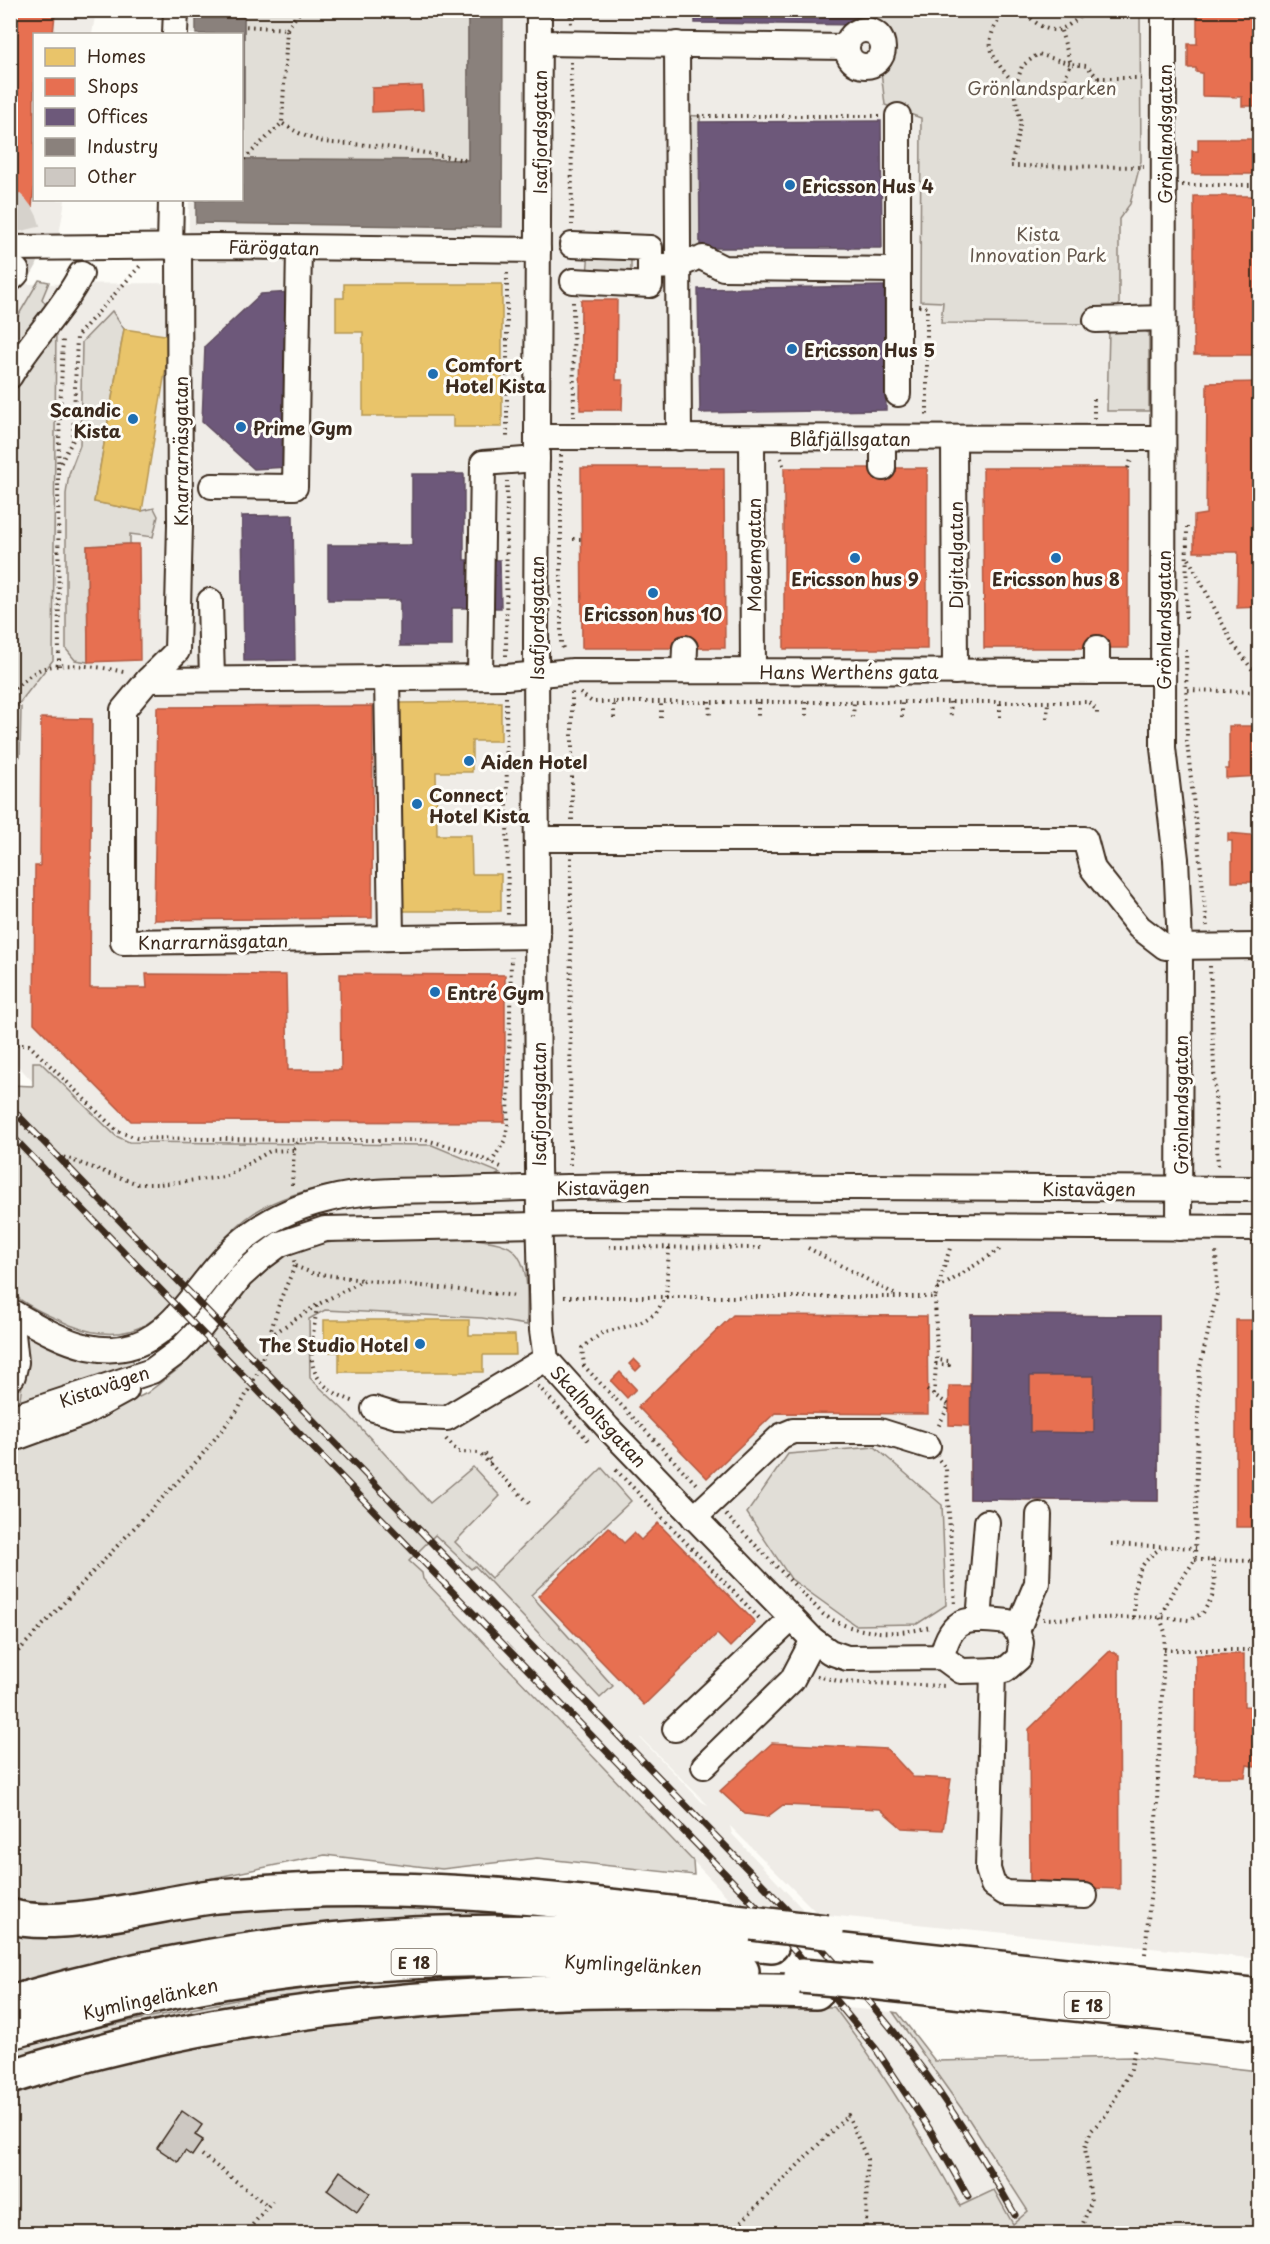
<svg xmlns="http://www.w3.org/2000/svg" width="1270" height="2244" font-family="'Playpen Sans',sans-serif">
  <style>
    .built { fill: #efece7; fill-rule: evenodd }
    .green { fill: #e1ded7; stroke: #8e847a; stroke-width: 1.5 }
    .homes { fill: #e9c46a; stroke: #b59653; stroke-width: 1.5 }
    .shops { fill: #e76f51; stroke: #b35a42; stroke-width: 1.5 }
    .offices { fill: #6d597a; stroke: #5e4b5e; stroke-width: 1.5; fill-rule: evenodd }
    .industry { fill: #8a817c; stroke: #726760; stroke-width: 1.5 }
    .building { fill: #cdc8c2; stroke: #3b2a1e; stroke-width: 1.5 }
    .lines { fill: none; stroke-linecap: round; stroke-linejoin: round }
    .major-tunnel { stroke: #d6d2cc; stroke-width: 30; stroke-dasharray: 30 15; stroke-linecap: butt }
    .minor-casing { stroke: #3b2a1e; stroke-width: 28 }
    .major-casing { stroke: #3b2a1e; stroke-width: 34 }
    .highway-casing { stroke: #3b2a1e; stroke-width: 38 }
    .path { stroke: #3b2a1e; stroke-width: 4; stroke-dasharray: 1.5 4.5; stroke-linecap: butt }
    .minor { stroke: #fdfcf7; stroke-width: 24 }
    .major { stroke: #fdfcf7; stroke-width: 30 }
    .highway { stroke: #fdfcf7; stroke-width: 33 }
    .rail-casing { stroke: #3b2a1e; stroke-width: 7 }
    .rail { stroke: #fdfcf7; stroke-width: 4.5; stroke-dasharray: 14; stroke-linecap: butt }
    .highway-bridge-casing { stroke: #3b2a1e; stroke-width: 38; stroke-linecap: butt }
    .highway-bridge { stroke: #fdfcf7; stroke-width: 33 }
    .poi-dot { fill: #1f6fb2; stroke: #fdfcf7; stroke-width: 2 }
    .labels { text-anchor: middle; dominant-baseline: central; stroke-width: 6; stroke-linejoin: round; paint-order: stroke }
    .shield { fill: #fdfcf7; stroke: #75695f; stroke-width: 1.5 }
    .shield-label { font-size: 16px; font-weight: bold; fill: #3b2a1e }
    .park-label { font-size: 18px; fill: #64574c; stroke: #fdfcf7 }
    .street-label { font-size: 18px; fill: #3b2a1e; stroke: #fdfcf7 }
    .poi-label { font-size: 18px; font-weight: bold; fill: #3b2a1e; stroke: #fdfcf7; text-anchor: start }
  </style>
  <rect width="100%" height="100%" fill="#fdfcf7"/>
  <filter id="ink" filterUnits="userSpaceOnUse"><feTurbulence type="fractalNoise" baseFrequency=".0167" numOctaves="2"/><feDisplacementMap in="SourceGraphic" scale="12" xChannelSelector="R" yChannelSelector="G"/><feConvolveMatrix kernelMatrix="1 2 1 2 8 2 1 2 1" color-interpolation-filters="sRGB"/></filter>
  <g filter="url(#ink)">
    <!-- built -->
    <g class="built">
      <path d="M10,11h86l-4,23h-58v166h31l-6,35h-48z"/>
      <path d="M190,11h1069v1948l-441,-45 -88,-88 2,8 78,83 -70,-7 -317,-331 -1,-6 -13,-12 25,-26 37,33 3,-2 90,93 -553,-601v-774l177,-1 1,-83h53v-166h-52zM640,1738h1l67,67 -6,-3z"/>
      <path d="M834,2007l59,5 73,103 62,96 -4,5 -12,8 -19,-34 -33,16 -29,-54 -68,-107z"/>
    </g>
    <!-- green -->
    <g class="green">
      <path d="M244,11h224v149l-224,-1z"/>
      <path d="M863,11h277l1,150 -11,43 -11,15v95l-30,10 -148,-1 2,-21 -23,-1 1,-183 -36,-13 -4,-34 13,-24 -12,-20 -19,-2z"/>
      <path d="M677,115l23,1 3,142 -26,8z"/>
      <path d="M631,249v29l-44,-2 2,-26z"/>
      <path d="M39,280l10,2 -7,17 7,10 -38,53v-34z"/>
      <path d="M112,311l12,18 -30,173 48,9 12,-3 4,8 -5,21 -23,-3v10l-43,2 1,116 -13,-2 -9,-11v-155l3,-20 11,-29 2,-103z"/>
      <path d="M56,324l-3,336 -36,46 4,1 -1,49 -9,14v-369l17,-38z"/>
      <path d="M1109,330l36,1 4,2v78h-42z"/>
      <path d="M33,1062h7l76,74 13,6 303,3 68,28 -12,7c-76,3 -154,-9 -224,27 -75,39 -90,160 -194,118 -20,-9 -43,-18 -59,-33l-1,-207 23,1z"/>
      <path d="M353,1239c32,0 139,-8 160,11 19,18 13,52 14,75l-45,-7 -157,-8 -16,9 1,59 38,36 82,89 43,-36 27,29 -45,46 36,36 111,-110 29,33 -100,94 82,91 -13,12 -125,-132 -4,3 -36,-34 -26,26 13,12 1,6 270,282 1,14 -157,-17 -95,11 -117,-14 -209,43 -59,7 -46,-5v-453l96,-34 40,-20 35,-27 67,-81 25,-22 26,-16z"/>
      <path d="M24,1332l107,25 5,10 -117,39 7,-50z"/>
      <path d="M875,1447l67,58 4,100 -29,19 -62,1 -64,-46 -44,-66 41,-59z"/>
      <path d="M307,1900l315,17 -611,69 -1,-59z"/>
      <path d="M517,1976l112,2 -618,88 -1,-18 27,-8 234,-47 116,-14z"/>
      <path d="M593,2005l241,2c47,62 89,130 126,199l34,-16 19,34 15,-13 -62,-96 -73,-103 5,1 37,48 197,-4 127,14v162h-1248l-1,-138c189,-64 385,-81 583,-90z"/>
    </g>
    <!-- homes -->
    <g class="homes">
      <path d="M344,284h158v143h-49v-11h-90v-84h-27v-34h8z"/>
      <path d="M124,329l47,7 -29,175 -48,-9z"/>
      <path d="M501,702v39h-29v31h-36l1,63h34l1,39h29v37h-104v-208z"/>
      <path d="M324,1320h145v15h46l1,20h-33v17h-144v-20h-15z"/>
    </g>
    <!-- shops -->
    <g class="shops">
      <path d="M10,10h77v4h-32l-2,20h-19v154l-4,39 -20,1z"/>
      <path d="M1197,10h63v96h-18v-9l-40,-1v-23l-6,-1v-4h-8v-24h9z"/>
      <path d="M422,86l1,24 -51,2v-24z"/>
      <path d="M1198,139h62v35h-68v-23h6z"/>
      <rect x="1194" y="196" width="66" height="159"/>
      <path d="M581,300h36l-1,80h7l-1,30h-42z"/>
      <path d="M1260,382v225l-23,1 1,-56h-44v-36l12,-2 1,-131z"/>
      <path d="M581,468h143l1,180h-143z"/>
      <rect x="784" y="468" width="143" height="181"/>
      <path d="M983,468h145v180h-144z"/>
      <path d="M130,544h9l1,116 -52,2 -1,-116z"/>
      <path d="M373,706l-1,212 -218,2 3,-213z"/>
      <path d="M41,718l51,1 -2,269h57l-1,-14 140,1 2,95h53l-1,-96 165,1v147l-374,-1 -97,-98 1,-157h5z"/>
      <path d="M1229,726h31v50l-34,2v-9h3z"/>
      <path d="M1228,833l32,3v46h-28v-41h-4z"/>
      <path d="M733,1315l194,1 1,98 -153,-1 -68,65 -69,-71z"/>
      <path d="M971,1315l188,1 -1,185 -188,-2v-73l-21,-1v-39h21z"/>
      <rect x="1236" y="1320" width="24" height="207"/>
      <path d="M634,1359l7,7 -5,5 -7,-7z"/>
      <path d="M620,1372l16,17 -9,9 -16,-17z"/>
      <path d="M658,1523l97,99 -25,25 -13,-13 -73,71 -106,-109 71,-69 15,16 10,-10 7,7z"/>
      <path d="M1110,1651l9,4 1,234 -90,-3 -1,-157z"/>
      <path d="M1244,1654v52l16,1v61l-13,-3 -2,12h-50l1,-122z"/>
      <path d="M772,1743l115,6 26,28 38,2 -8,51 -41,-2 -22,-19 -97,-4 -16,12 -22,-3 -25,-23z"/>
    </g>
    <!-- offices -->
    <g class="offices">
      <path d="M695,10h168v15l-168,-2z"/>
      <path d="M881,121l1,127h-182l-1,-126z"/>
      <path d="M884,286l2,124 -186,3 -2,-124z"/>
      <path d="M292,292l-5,175 -33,2 -52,-47 3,-76 56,-52z"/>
      <path d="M412,474h52v86h36l1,48h-49v38h-52v-46h-72v-55h84z"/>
      <path d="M293,515l2,145 -51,1 -2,-145z"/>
      <path d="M971,1315l188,1 -1,185 -188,-2zM1030,1376h64v57l-64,-1z"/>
    </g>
    <!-- industry -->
    <path class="industry" d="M196,10h48v149l221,1h3v-150h35l-1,217 -306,-4v-23h46v-166h-46z"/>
    <!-- building -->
    <g class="building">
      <path d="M182,2111l20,14 -7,10 8,5 -11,16 -7,-5 -7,11 -21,-14z"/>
      <path d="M340,2171l30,22 -13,19 -30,-22z"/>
    </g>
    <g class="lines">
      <!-- major-tunnel -->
      <path class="major-tunnel" d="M10,205c21,17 23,48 4,67"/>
      <defs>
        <g id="minor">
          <path d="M539,10l-3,633 2,524 4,163 4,29 62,69 205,212 17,12 17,6 95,-1 19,14 44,-1 14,-12 2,-15 -4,-12 -9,-9c-38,-4 -57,-8 -66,35"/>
          <path d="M1164,10l-1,738 13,111 4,86 -1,283"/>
          <circle cx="865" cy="48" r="18"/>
          <path d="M175,34l1,-24"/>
          <path d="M539,43l307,4"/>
          <path d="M677,44l2,394"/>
          <path d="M572,245l78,3v19l27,-1 14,-6"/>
          <path d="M179,246l1,278 -3,127 -29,29 -25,30v232l415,-6"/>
          <path d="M170,247l1,-47"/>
          <path d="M10,248l206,-2 322,4"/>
          <path d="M703,258l20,10 174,2"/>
          <path d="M573,281l77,4v-18"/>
          <path d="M1096,320l67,-2"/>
          <path d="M10,376c21,-36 52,-65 71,-102"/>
          <path d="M898,394v-278"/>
          <path d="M537,437l625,1"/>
          <path d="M752,439l1,232"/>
          <path d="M954,439l1,233"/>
          <path d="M883,468v-29"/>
          <path d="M212,486l83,1 4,-239"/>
          <path d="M210,601l2,78"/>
          <path d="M684,671l1,-23"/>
          <path d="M1097,672v-24"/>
          <path d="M387,676l4,262"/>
          <path d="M480,677l3,-214 54,-4"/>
          <path d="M148,680l358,-3 67,-6 590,1"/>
          <path d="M537,839h548l8,30 46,58 26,20 95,-1"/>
          <path d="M10,1311c25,14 51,30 78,36 78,17 102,-59 148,-101 27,-25 58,-39 93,-47 40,-10 84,-8 125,-9 66,-2 132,-4 198,-4 203,1 405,2 608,3"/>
          <path d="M374,1409l23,7 50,2 99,-59"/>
          <path d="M10,1418l142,-47 27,-20 20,-21 42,-54 19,-17 20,-15 45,-15 261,-5 674,4"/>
          <path d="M10,1440l74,-27 42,-23"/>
          <path d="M694,1518l87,-82 12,-5h87l48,15"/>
          <path d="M979,1620l8,-98"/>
          <path d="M1017,1631l20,-48 2,-68"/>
          <path d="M993,1670l-5,199 5,16 12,8 80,3"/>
          <path d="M675,1729l117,-111"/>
          <path d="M704,1766l88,-86 21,-40"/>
        </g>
        <g id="major">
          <path d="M10,276l4,-4"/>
          <path d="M10,1334l3,28 -3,13"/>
        </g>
        <g id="highway">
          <path d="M10,1916c45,16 156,-14 207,-20 26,-2 52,-4 77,-5 152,-7 308,13 458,32"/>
          <path d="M843,1951l417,45"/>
          <path d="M871,1982l389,42"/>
          <path d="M10,2003c130,-38 267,-63 403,-69 120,-5 239,2 359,11"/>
          <path d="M10,2032c81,-22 161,-43 244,-55 161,-24 327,-21 488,-6"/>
          <path d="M10,2077c260,-83 535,-92 806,-85"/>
        </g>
      </defs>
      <!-- minor casing -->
      <use href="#minor" class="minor-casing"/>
      <!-- major casing -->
      <use href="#major" class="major-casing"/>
      <!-- highway casing -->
      <use href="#highway" class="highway-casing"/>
      <!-- path -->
      <g class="path">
        <path d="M570,10l1,14"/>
        <path d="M992,10l31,1c14,14 29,27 47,13 6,-4 11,-7 14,-14"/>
        <path d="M1005,12c-27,32 -12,47 11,73"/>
        <path d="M287,29l14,-19"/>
        <path d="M1061,31l10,33 16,2 11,12 -5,14 -6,4 -17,-4 -5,-15 6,-13 -33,-10 -16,12 -6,19 -1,12 6,25 -10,44 133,1"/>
        <path d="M571,62l1,163"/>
        <path d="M1098,78h47"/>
        <path d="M698,116h181"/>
        <path d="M283,124c41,25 49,17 94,22 29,3 58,9 88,14"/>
        <path d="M244,159l38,-36 5,-94 -43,-3"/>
        <path d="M1182,185h78"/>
        <path d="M507,273v167"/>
        <path d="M573,302l1,115"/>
        <path d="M919,306l8,1v110"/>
        <path d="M1094,399v20"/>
        <path d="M561,455v188l3,8"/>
        <path d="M781,458l3,10"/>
        <path d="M58,468l5,-131"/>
        <path d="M1128,468l3,-8"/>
        <path d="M573,539h8"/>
        <path d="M1189,559l43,83 28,38"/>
        <path d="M1186,618l1,-91"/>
        <path d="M1186,650l1,92 20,184"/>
        <path d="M506,656l1,-175"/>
        <path d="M59,666l-1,-198 15,-28 4,-104 63,-70"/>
        <path d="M1188,690l72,2"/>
        <path d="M10,692c10,-7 20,-18 31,-23 21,-8 65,-2 86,4"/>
        <path d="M580,693l12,9h22"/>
        <path d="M506,697l2,220"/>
        <path d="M709,701l1,17"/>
        <path d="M758,702v16"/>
        <path d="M806,702v16"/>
        <path d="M950,702l1,15"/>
        <path d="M853,717l1,-15"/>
        <path d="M902,717v-15"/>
        <path d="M1000,717v-15"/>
        <path d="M614,718v-16h475l8,9v7"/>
        <path d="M661,718v-16"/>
        <path d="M1047,718l1,-16"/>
        <path d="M572,820v-128"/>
        <path d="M1210,966l8,203"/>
        <path d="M10,1045h19l88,86 20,7 161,2"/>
        <path d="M10,1110l23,25 27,21 78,28h21l66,-7 45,-26 24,-1"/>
        <path d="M491,1163l14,-23 3,-16 3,-167"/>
        <path d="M570,1165l1,-308"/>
        <path d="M292,1185l2,-35 4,-10h128l37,10 38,17"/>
        <path d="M609,1247l155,1"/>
        <path d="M669,1248l-3,49 -10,16 -16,10 -38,10 -20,15 2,18 114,120"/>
        <path d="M808,1248l90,48"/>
        <path d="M295,1266l17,7 51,7"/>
        <path d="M938,1289l62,-40"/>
        <path d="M564,1297h371l15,-49"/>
        <path d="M317,1306c-6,50 -18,75 38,96"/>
        <path d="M270,1336l47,-31 47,-25 153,16"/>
        <path d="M538,1386l50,54"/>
        <path d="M927,1390l22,15 -12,24"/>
        <path d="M934,1394l2,-30 13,1v-4l-12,-1 -2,-63"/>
        <path d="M446,1439l12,13 21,1 53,53"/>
        <path d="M485,1454l7,8 -2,2"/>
        <path d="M939,1460l7,9 9,137"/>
        <path d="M616,1470l145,150"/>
        <path d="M726,1515l97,99c30,21 72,22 107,13"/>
        <path d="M1111,1544l85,4"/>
        <path d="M1195,1560l65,1"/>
        <path d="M1134,1617c0,-32 -2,-49 27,-69"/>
        <path d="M1043,1619l117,-2 29,3 14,-7 9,-16 3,-15 -3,-22"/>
        <path d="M1164,1650h85"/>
        <path d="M10,1660l187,-199 41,-51 20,-38 23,-74 14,-32 -1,-6"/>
        <path d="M817,1676l25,6 104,4"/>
        <path d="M1145,1954l10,-111 10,-211 -5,-15 13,-26 22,-31 4,-189 18,-77 -1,-46"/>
        <path d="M202,2155l66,51"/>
        <path d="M245,2234l27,-33"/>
        <path d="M729,2234l119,-119 19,44 -1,75"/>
        <path d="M1079,2234l12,-32 -6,-55 6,-16 15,-16 25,-46 4,-22"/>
      </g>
      <!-- minor -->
      <use href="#minor" class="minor"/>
      <!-- major -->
      <use href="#major" class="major"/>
      <!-- highway -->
      <use href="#highway" class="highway"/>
      <defs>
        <g id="rail">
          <path d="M10,1107l782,808c28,32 58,63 85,96 53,63 98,132 138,204"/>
          <path d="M10,1134l752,778 114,137 56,84 36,64"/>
        </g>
      </defs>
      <!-- rail casing -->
      <use href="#rail" class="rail-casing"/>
      <!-- rail -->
      <use href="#rail" class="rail"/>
      <defs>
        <g id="highway-bridge">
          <path d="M752,1923l75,9"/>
          <path d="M801,1976l70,6"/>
        </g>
      </defs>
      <!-- highway-bridge casing -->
      <use href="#highway-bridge" class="highway-bridge-casing"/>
      <!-- highway-bridge -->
      <use href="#highway-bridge" class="highway-bridge"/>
    </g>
  </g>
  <!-- markers -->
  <g class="poi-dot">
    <circle cx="790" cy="185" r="6"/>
    <circle cx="792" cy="349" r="6"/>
    <circle cx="433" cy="374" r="6"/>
    <circle cx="133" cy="419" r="6"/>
    <circle cx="241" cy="427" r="6"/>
    <circle cx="855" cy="558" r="6"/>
    <circle cx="1056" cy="558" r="6"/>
    <circle cx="653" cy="593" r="6"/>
    <circle cx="469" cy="761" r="6"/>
    <circle cx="417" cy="804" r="6"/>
    <circle cx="435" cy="992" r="6"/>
    <circle cx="420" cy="1344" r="6"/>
  </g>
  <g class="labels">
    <!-- shield labels -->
    <g class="shield">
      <rect x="391.5" y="1949" width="45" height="26" rx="4.5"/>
      <rect x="1064.5" y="1992" width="45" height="26" rx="4.5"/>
    </g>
    <g class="shield-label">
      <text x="414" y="1962">E 18</text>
      <text x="1087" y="2005">E 18</text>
    </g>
    <!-- park labels -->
    <g class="park-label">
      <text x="1042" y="87">Grönlandsparken</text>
      <text x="1038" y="233">Kista<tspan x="1038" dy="21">Innovation Park</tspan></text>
    </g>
    <!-- street labels -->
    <g class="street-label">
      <text transform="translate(539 132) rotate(-90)">Isafjordsgatan</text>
      <text transform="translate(1164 134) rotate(-90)">Grönlandsgatan</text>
      <text transform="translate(274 247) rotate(1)">Färögatan</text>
      <text x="850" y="438">Blåfjällsgatan</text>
      <text transform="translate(180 451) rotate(-90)">Knarrarnäsgatan</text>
      <text transform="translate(753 555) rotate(-90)">Modemgatan</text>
      <text transform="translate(955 555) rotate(-90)">Digitalgatan</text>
      <text transform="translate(536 618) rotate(-90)">Isafjordsgatan</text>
      <text transform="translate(1163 620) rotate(-90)">Grönlandsgatan</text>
      <text x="849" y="671">Hans Werthéns gata</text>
      <text transform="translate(213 941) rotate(-1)">Knarrarnäsgatan</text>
      <text transform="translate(538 1104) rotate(-90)">Isafjordsgatan</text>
      <text transform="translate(1180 1105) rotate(-90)">Grönlandsgatan</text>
      <text transform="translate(603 1187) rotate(-1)">Kistavägen</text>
      <text x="1089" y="1188">Kistavägen</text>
      <text transform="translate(104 1386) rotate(-19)">Kistavägen</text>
      <text transform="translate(599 1416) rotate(47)">Skalholtsgatan</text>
      <text transform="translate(633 1964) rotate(3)">Kymlingelänken</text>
      <text transform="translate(150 1998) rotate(-12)">Kymlingelänken</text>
    </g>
    <!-- poi labels -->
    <g class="poi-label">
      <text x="802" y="185">Ericsson Hus 4</text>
      <text x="804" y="349">Ericsson Hus 5</text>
      <text x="445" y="364">Comfort<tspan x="445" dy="21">Hotel Kista</tspan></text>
      <text x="121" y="409" text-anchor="end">Scandic<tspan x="121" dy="21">Kista</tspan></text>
      <text x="253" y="427">Prime Gym</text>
      <text x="855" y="578" text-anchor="middle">Ericsson hus 9</text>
      <text x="1056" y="578" text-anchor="middle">Ericsson hus 8</text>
      <text x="653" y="613" text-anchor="middle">Ericsson hus 10</text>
      <text x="481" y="761">Aiden Hotel</text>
      <text x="429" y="794">Connect<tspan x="429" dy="21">Hotel Kista</tspan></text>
      <text x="447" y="992">Entré Gym</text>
      <text x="408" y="1344" text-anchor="end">The Studio Hotel</text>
    </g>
  </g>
  <!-- margin -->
  <rect width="1270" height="2244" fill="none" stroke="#fdfcf7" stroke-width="36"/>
  <rect x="18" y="18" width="1234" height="2208" fill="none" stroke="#3b2a1e" stroke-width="2" filter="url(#ink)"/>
  <!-- legend -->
  <rect x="33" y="33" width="210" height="168" fill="#fdfcf7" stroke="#afa8a0" stroke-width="1.5"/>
  <rect x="45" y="48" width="30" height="18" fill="#e9c46a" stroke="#afa8a0" stroke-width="1.5"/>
  <text x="87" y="63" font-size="18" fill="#3b2a1e">Homes</text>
  <rect x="45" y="78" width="30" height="18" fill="#e76f51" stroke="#afa8a0" stroke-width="1.5"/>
  <text x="87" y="93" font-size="18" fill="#3b2a1e">Shops</text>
  <rect x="45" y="108" width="30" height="18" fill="#6d597a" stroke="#afa8a0" stroke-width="1.5"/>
  <text x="87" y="123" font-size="18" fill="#3b2a1e">Offices</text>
  <rect x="45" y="138" width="30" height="18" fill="#8a817c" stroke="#afa8a0" stroke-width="1.5"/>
  <text x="87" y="153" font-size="18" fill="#3b2a1e">Industry</text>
  <rect x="45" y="168" width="30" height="18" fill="#cdc8c2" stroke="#afa8a0" stroke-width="1.5"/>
  <text x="87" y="183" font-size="18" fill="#3b2a1e">Other</text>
</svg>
